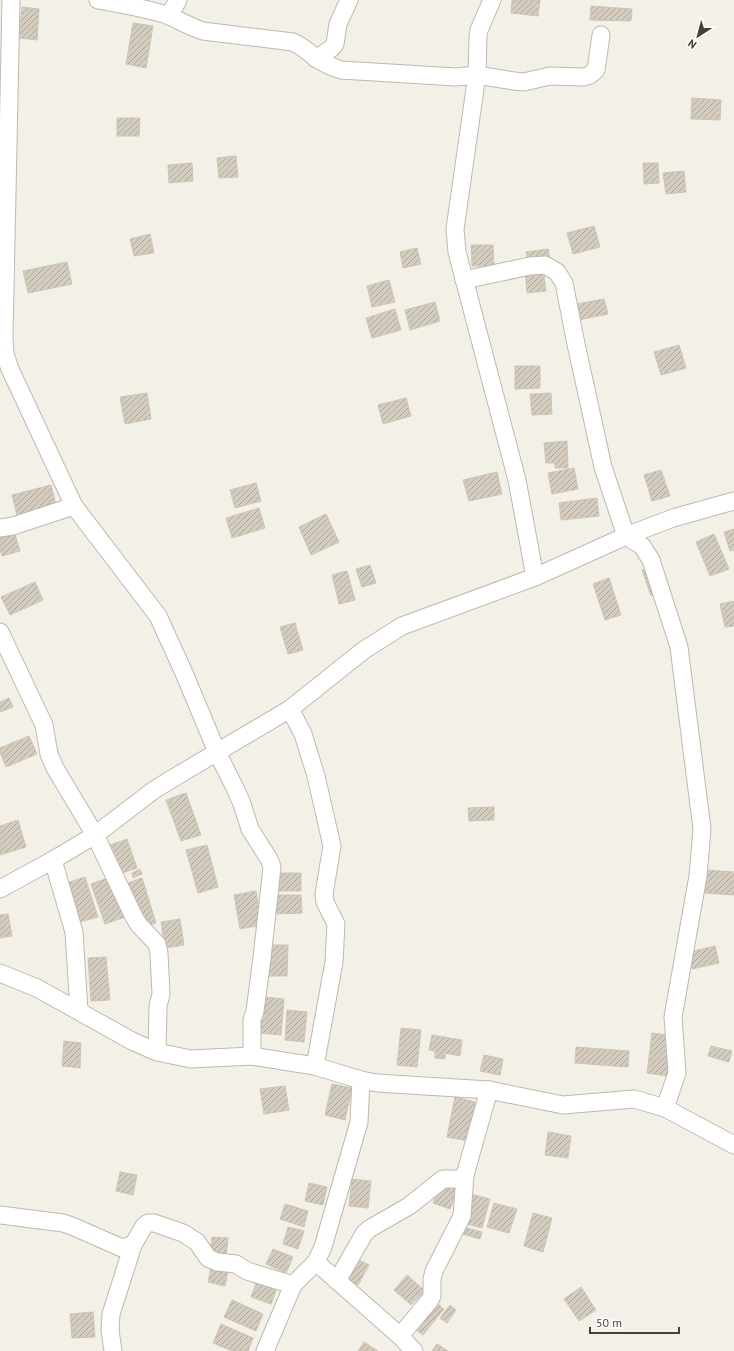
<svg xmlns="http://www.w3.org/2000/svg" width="734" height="1351" font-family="'PT Sans',sans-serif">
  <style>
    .building { fill: url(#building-hatch); stroke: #cec5b2 }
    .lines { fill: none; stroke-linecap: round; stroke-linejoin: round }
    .minor-casing { stroke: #beb9ac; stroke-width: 19 }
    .minor { stroke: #fff; stroke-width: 17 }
  </style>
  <defs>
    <pattern id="building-hatch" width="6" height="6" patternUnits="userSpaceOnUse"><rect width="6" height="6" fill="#d4cdbf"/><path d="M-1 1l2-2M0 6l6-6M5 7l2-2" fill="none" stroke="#aea89c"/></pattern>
  </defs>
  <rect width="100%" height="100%" fill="#f3f0e8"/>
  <!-- building -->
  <g class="building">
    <path d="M512,0h28l-2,16 -27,-3z"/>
    <path d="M591,6l41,3 -1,12 -41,-1z"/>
    <path d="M22,7l17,2 -2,31 -18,-2z"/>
    <path d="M133,23l20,3 -7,42 -20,-4z"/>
    <path d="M692,98l29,2 -1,20 -29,-1z"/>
    <path d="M117,118h23l-1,18h-22z"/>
    <path d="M236,156l2,21 -19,1 -2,-20z"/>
    <path d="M192,163l1,18 -24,2 -1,-18z"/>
    <path d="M643,163h15l1,20 -15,1z"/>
    <path d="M684,171l2,21 -20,2 -3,-21z"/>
    <path d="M594,226l6,21 -27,7 -6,-21z"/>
    <path d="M150,234l4,19 -20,3 -4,-17z"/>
    <path d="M471,245h22l1,21h-22z"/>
    <path d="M417,248l4,16 -18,4 -3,-16z"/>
    <path d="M548,249l2,11 -22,3 -2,-11z"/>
    <path d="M67,262l5,22 -44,9 -5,-22z"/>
    <path d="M543,268l3,23 -19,2 -2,-23z"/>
    <path d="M389,280l6,22 -23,5 -5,-21z"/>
    <path d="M604,299l4,15 -29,6 -3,-16z"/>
    <path d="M435,302l5,19 -30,9 -5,-20z"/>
    <path d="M395,309l6,21 -29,8 -6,-20z"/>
    <path d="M679,345l7,23 -25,7 -7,-23z"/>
    <path d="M515,366h25v22l-25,1z"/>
    <path d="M147,393l4,26 -26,5 -5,-27z"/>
    <path d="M551,393l1,21 -20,1 -2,-21z"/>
    <path d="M406,398l5,18 -28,8 -5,-19z"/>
    <path d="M567,441l1,27h-13v-5h-9l-2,-20z"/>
    <path d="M574,468l4,21 -26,5 -4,-21z"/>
    <path d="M661,470l9,26 -18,5 -8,-26z"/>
    <path d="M497,472l5,22 -33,7 -6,-21z"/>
    <path d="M256,483l5,18 -26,7 -5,-18z"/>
    <path d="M51,485l5,20 -39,10 -5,-20z"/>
    <path d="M597,498l2,18 -38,4 -2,-17z"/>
    <path d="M259,508l6,20 -33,10 -6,-20z"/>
    <path d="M326,514l13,28 -28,13 -12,-28z"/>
    <path d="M13,528l7,23 -18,5 -2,-6v-18z"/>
    <path d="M734,529v21l-4,1 -6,-19z"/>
    <path d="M714,534l15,35 -19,7 -14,-34z"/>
    <path d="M370,565l6,18 -14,4 -6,-18z"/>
    <path d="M651,567l9,26 -9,3 -9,-26z"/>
    <path d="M347,571l8,29 -16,4 -7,-29z"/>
    <path d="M609,578l12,37 -16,5 -12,-36z"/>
    <path d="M35,582l8,18 -33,15 -9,-18z"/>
    <path d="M734,601v25l-9,1 -5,-23z"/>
    <path d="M295,623l8,27 -15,4 -8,-27z"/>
    <path d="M9,698l4,9 -13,5v-10z"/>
    <path d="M29,736l8,18 -31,13 -6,-15v-4z"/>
    <path d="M186,793l15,42 -20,6 -15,-41z"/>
    <path d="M494,807v13l-25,1 -1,-13z"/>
    <path d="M18,820l8,27 -26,8v-29z"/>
    <path d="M127,839l10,29 -18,6 -9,-29z"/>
    <path d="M207,845l11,42 -20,6 -12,-43z"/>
    <path d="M140,869l2,5 -9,4 -1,-5z"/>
    <path d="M706,870l28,2v23l-29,-2z"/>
    <rect x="277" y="873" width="24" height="18"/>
    <path d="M85,877l13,40 -22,6 -12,-39z"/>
    <path d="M110,877l15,40 -20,7 -14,-40z"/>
    <path d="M142,878l14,45 -14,4 -14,-44z"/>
    <path d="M256,891l6,34 -22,4 -6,-34z"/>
    <path d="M274,895h27l1,18 -27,1z"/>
    <path d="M8,914l4,22 -12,2v-23z"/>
    <path d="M180,919l4,26 -19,3 -4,-26z"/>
    <path d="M269,945h19l-1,31h-19z"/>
    <path d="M715,946l4,17 -27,6 -3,-17z"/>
    <path d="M106,957l4,43 -19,1 -3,-43z"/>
    <path d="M263,997l21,2 -3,36 -21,-2z"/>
    <path d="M287,1010l20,2 -3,30 -19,-2z"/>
    <path d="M401,1028l20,2 -4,37 -20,-2z"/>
    <path d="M652,1033l21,3 -6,40 -20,-3z"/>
    <path d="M432,1035l30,5 -2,16 -15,-3v6l-10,-1v-7l-6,-1z"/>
    <path d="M64,1041l17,2 -1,25 -18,-2z"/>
    <path d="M711,1046l21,5 -3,11 -21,-6z"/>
    <path d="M576,1047l53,4 -1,16 -53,-4z"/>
    <path d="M484,1055l19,4 -3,16 -20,-4z"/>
    <path d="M332,1084l20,4 -7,32 -20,-5z"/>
    <path d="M285,1086l4,24 -25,4 -4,-25z"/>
    <path d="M455,1097l20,5 -7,39 -21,-4z"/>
    <path d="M548,1132l23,4 -3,22 -23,-3z"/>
    <path d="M120,1172l17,3 -4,20 -17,-4z"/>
    <path d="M352,1179l19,2 -3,27 -19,-2z"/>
    <path d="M440,1182l18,7 -8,20 -17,-6z"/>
    <path d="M309,1183l18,4 -4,18 -18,-4z"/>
    <path d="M471,1194l19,5 -8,29 -19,-5z"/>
    <path d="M494,1203l23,6 -8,24 -22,-6z"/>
    <path d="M285,1204l23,7 -4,16 -24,-8z"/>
    <path d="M533,1213l19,5 -9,34 -19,-6z"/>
    <path d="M288,1227l16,4 -6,18 -15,-5z"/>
    <path d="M464,1227l18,5 -2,7 -18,-5z"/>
    <path d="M212,1237l16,1 -2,18 -16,-1z"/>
    <path d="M273,1249l20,8 -7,16 -20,-9z"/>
    <path d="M353,1257l16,8 -11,20 -16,-9z"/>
    <path d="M212,1262l17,4 -4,20 -17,-4z"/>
    <path d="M407,1275l18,16 -14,14 -17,-15z"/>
    <path d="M258,1278l20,7 -7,19 -20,-7z"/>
    <path d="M581,1287l15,23 -17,11 -15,-22z"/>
    <path d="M232,1300l31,14 -7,17 -32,-14z"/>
    <path d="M433,1300l11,9 -21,26 -12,-9z"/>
    <path d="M450,1305l6,5 -9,13 -7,-5z"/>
    <path d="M93,1312l2,25 -23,1 -2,-24z"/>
    <path d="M221,1324l32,14 -5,13h-16l-19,-8z"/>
    <path d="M364,1342l14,9h-20z"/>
    <path d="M437,1344l11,7h-16z"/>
  </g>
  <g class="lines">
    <defs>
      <g id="minor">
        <path d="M11,0l-7,336 1,18 5,15 64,137 84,110 26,57 33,79 18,36 7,16 8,25 19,30 3,8 -10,91 -7,53 -3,9v36"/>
        <path d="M98,0c23,4 46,8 69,15 12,5 23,12 36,16l90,11c9,4 15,10 22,15 7,6 17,10 26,13l115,7 21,-2 37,6 10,1 26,-6 34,1 6,-2 6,-5 5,-35"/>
        <path d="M492,0l-13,30 -1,7 -1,38 -22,154 2,23 60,228 18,97"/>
        <path d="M169,16l9,-16"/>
        <path d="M316,59l16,-11 3,-4 3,-20 11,-24"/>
        <path d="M464,280l66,-14 15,-1 12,7 7,11 12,61 27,123 23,69 16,10 9,14 28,87 23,182 -4,47 -25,141 4,56 -12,35"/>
        <path d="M0,528l13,-2 61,-20"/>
        <path d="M0,632l44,93 5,29 6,14 40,67 39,82 5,8 18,19 2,9 2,41 -3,12 -1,46"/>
        <path d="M290,709l13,25 13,42 16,70 -8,48 1,8 11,22 -2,38 -19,104"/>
        <path d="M53,860l21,72 5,79"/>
        <path d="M0,889l53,-29 42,-25 59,-45 21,-13 115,-68 74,-59 38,-24 133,-49 91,-41 47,-18 61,-17"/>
        <path d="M0,973l37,15 95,53 25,11 34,7 61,-3 63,10 46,14 16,3 112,7 74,15 71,-6 31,9 69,37"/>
        <path d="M0,1215l63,8 9,3 50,22 11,-3"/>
        <path d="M316,1262l84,74 14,15"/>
        <path d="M337,1281l27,-47 5,-5 40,-23 34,-27h16l6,-4 24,-85"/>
        <path d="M400,1336l30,-36 2,-4v-17l2,-8 28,-55 3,-41"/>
        <path d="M113,1351l-3,-21 1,-16 22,-69 11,-19 4,-3h6l29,10 14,9 11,16 9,4 19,2 11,7 46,14"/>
        <path d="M265,1351l28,-66 23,-23 7,-15 36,-125 2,-42"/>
      </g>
    </defs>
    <!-- minor casing -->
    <use href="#minor" class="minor-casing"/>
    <!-- minor -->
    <use href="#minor" class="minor"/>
  </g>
  <!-- north arrow -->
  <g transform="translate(698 36) rotate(216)" stroke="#ffffff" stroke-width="3" paint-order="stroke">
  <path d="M0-3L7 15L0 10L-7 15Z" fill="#464137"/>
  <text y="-6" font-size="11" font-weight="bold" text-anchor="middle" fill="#464137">N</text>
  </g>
  <!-- scale -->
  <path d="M590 1327v6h89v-6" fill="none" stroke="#464137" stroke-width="2"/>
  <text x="596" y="1327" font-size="12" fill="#464137" stroke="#ffffff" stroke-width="3" paint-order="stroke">50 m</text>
</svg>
